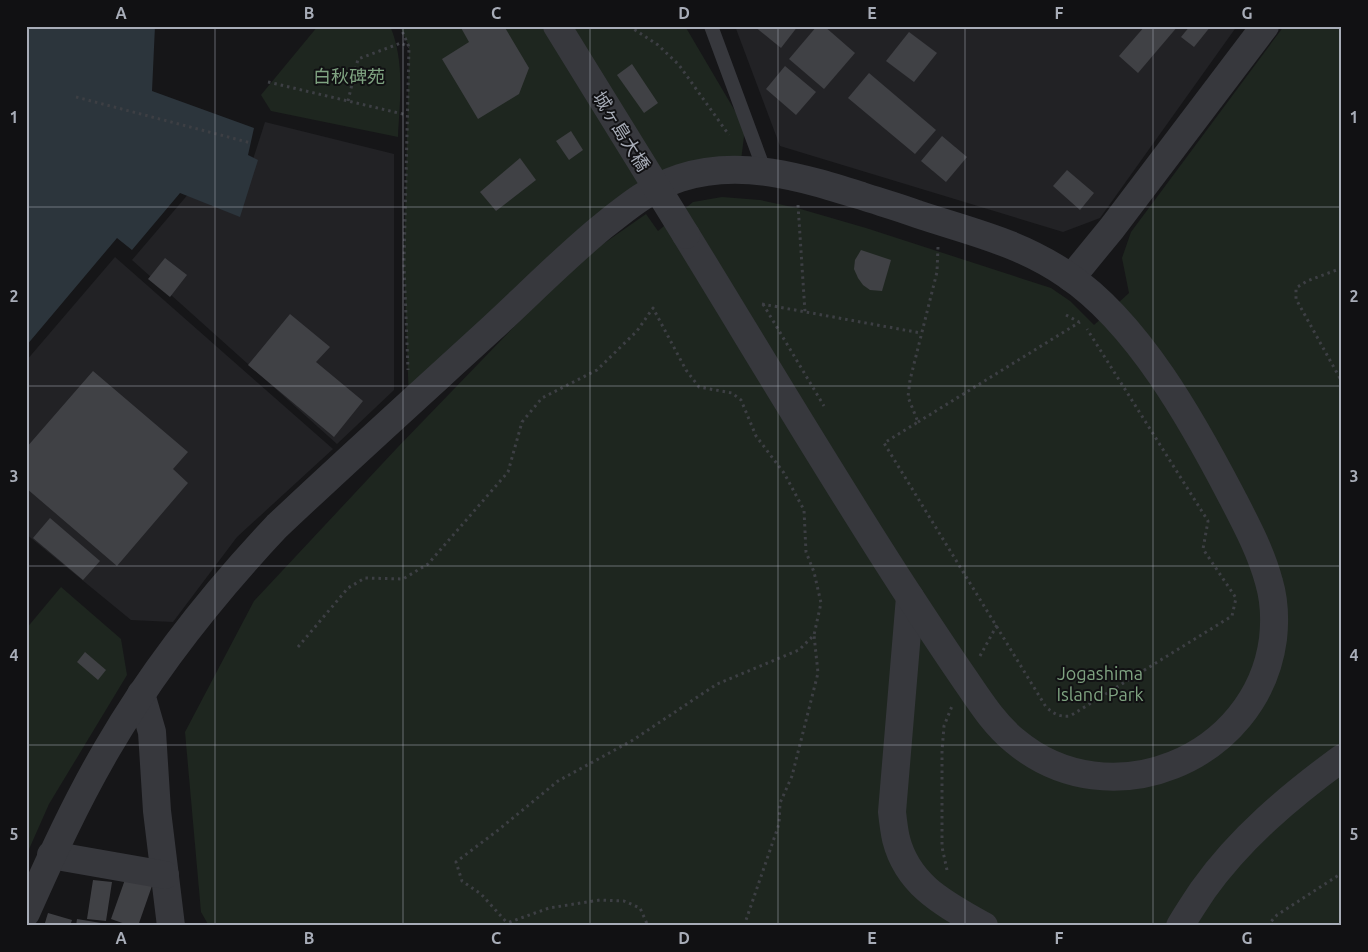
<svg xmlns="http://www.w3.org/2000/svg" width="1368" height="952" font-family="Ubuntu,'Noto Sans JP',sans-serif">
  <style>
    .built { fill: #222225 }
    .green { fill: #1e261f }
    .water { fill: #2c353c }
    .building { fill: #404145 }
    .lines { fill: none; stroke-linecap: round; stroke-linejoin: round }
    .path { stroke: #3d3f44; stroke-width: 3; stroke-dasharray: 2.5 4; stroke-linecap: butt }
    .service { stroke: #37383d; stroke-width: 14 }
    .minor { stroke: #37383d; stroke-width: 28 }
    .tertiary { stroke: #37383d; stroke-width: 28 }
    .tertiary-bridge { stroke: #37383d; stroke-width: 28 }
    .grid { fill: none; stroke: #a8adb8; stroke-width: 1; stroke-opacity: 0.55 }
    .labels { text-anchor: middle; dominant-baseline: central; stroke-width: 4; stroke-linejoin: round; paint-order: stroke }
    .park-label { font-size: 18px; fill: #7fa381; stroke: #111113 }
    .street-label { font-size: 18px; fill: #a8adb8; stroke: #111113 }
    .neatline { fill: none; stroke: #a8adb8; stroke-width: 2 }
    .grid-label { font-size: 16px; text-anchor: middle; font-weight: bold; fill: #a8adb8 }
  </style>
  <rect width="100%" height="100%" fill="#161618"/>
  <!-- built -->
  <g class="built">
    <path d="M735,26h502l-137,192 -37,14 -283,-86z"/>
    <path d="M265,122l129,32v236l-57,54 -205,-184 58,-68 22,14 25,3z"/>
    <path d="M115,257l218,192 -96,88 -64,85 -42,-2 -105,-86v-173z"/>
  </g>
  <!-- green -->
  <g class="green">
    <path d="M318,26h72c15,35 10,74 8,111l-127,-26 -10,-16z"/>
    <path d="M400,26h285l60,102 -5,41 -55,7 -276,227 -5,-139 5,-217z"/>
    <path d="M1284,26h58v900h-1133l-8,-14 -16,-180 69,-131 143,-153 140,-145 56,-52 53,-37 12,17 35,-29 29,-5 38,3 37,8 69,20 185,60 19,13 24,24 35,-32 -7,-35 9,-26z"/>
    <path d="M61,587l60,52 6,36 -78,129 -23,52v-227z"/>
  </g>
  <!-- water -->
  <path class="water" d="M26,26h129l-3,65 102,37 -6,27 10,5 -18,57 -60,-24 -48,57 -15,-12 -91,108z"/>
  <!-- building -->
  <g class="building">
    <path d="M460,26h44l25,42 -10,26 -41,25 -36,-60 27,-17z"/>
    <path d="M754,26h44l-17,22z"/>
    <path d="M817,26h7l31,27 -31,36 -35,-30z"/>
    <path d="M1145,26h33l-40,47 -19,-17z"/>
    <path d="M1190,26h21l-17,21 -13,-10z"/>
    <path d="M909,32l28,21 -23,29 -28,-21z"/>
    <path d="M632,64l26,39 -14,10 -27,-38z"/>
    <path d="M785,66l31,26 -20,23 -30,-26z"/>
    <path d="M869,73l67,57 -21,24 -67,-56z"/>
    <path d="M571,131l12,19 -14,10 -13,-19z"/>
    <path d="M942,136l25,21 -21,25 -25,-21z"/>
    <path d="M520,158l16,22 -40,31 -16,-19z"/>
    <path d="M1067,170l27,23 -14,17 -27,-24z"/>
    <path d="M861,250l30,10 -9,31 -12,-1 -7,-5 -5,-7 -4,-9 1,-9z"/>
    <path d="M165,258l22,17 -17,22 -22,-18z"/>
    <path d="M290,314l40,33 -14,15 47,39 -29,36 -86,-72z"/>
    <path d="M93,371l95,81 -15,17 15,14 -71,83 -91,-78v-40z"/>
    <path d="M50,518l50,43 -17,19 -50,-42z"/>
    <path d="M85,652l21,18 -8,10 -21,-18z"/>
    <path d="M127,874l26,9 -15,43h-7l-20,-7z"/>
    <path d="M93,880l19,2 -6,39 -19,-2z"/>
    <path d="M48,913l24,7 -2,6h-26z"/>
    <path d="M77,919l30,5v2h-31z"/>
  </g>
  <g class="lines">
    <!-- path -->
    <g class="path">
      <path d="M400,26l9,21 -5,217 4,106"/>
      <path d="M629,26l29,19 21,20 50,70"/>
      <path d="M268,82l139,33"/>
      <path d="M76,97l175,46"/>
      <path d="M348,101l10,-42 43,-16 8,4"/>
      <path d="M798,205l7,107"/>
      <path d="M938,247l-1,25 -27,108 -2,17 10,25 -34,21 162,264c8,7 13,10 24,9l162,-100 4,-18 -33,-49 5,-28 -121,-192"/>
      <path d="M1342,268l-35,13 -11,7v11l46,83"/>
      <path d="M762,304l159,29"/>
      <path d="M763,304l61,102"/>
      <path d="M1066,315l13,7"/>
      <path d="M918,422l162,-100"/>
      <path d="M298,647l50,-59 17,-10 38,1 25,-15 80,-92 14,-50 20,-24 55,-28 40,-39 16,-23 33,62 13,17 33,6 9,7 15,36 28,37 20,37 2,42 8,20 7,31 -7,32 -15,15 -82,34 -84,56 -75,41 -61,50 -41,31 6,19 19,13 29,32"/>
      <path d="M980,656l17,-31"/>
      <path d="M947,870l-5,-23v-96l2,-25 8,-20"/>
      <path d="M504,926l3,-3 42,-15 51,-8 24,1 16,7 8,18"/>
      <path d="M744,926l35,-102 1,-21 12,-27 26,-103 -4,-38"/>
      <path d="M1267,926l10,-11 65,-42"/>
    </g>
    <!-- service -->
    <path class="service" d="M711,26l54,146"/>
    <!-- minor -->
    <g class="minor">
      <path d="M1071,278l41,-50 153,-202"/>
      <path d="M141,694l11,38 5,79 14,115"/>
      <path d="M51,855l114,20"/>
    </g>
    <!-- tertiary -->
    <g class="tertiary">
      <path d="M910,597l-18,215c1,9 2,18 4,27 12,47 49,65 88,87"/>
      <path d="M26,913c25,-56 50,-111 81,-164 47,-81 106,-155 170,-223 71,-67 143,-132 214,-197 37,-34 72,-70 111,-102 25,-20 48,-39 78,-49 61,-20 124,0 182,18 18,6 37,11 55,18 54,18 102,28 150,61 71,48 126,147 165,222 14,27 29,55 37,85 5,17 6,39 4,57 -16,121 -164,181 -258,102 -21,-17 -36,-41 -51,-63 -20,-29 -39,-58 -58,-87 -76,-117 -147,-237 -220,-356"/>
      <path d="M1180,926c7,-12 15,-24 23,-36 37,-52 87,-94 139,-132"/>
    </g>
    <!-- tertiary-bridge -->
    <path class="tertiary-bridge" d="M557,26l129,209"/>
  </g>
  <!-- grid -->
  <path class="grid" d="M215,26v900M403,26v900M590,26v900M778,26v900M965,26v900M1153,26v900M26,207h1316M26,386h1316M26,566h1316M26,745h1316"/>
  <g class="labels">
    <!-- park labels -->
    <g class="park-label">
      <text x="349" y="76">白秋碑苑</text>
      <text x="1100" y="673">Jogashima<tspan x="1100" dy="21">Island Park</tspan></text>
    </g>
    <!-- street labels -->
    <g class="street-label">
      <text transform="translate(622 131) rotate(58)">城ヶ島大橋</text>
    </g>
  </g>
  <!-- border -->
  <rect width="1368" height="952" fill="none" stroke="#111113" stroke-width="55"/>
  <rect x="28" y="28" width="1312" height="896" class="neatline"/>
  <g class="grid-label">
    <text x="121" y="19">A</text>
    <text x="309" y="19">B</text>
    <text x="496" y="19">C</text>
    <text x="684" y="19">D</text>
    <text x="872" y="19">E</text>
    <text x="1059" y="19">F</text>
    <text x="1247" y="19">G</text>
    <text x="14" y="123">1</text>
    <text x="1354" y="123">1</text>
    <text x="14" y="302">2</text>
    <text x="1354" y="302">2</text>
    <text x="14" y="482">3</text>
    <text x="1354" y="482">3</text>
    <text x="14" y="661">4</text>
    <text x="1354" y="661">4</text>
    <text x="14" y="840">5</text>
    <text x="1354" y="840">5</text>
    <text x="121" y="944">A</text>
    <text x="309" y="944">B</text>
    <text x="496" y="944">C</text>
    <text x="684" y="944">D</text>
    <text x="872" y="944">E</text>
    <text x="1059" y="944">F</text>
    <text x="1247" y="944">G</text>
  </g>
</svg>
